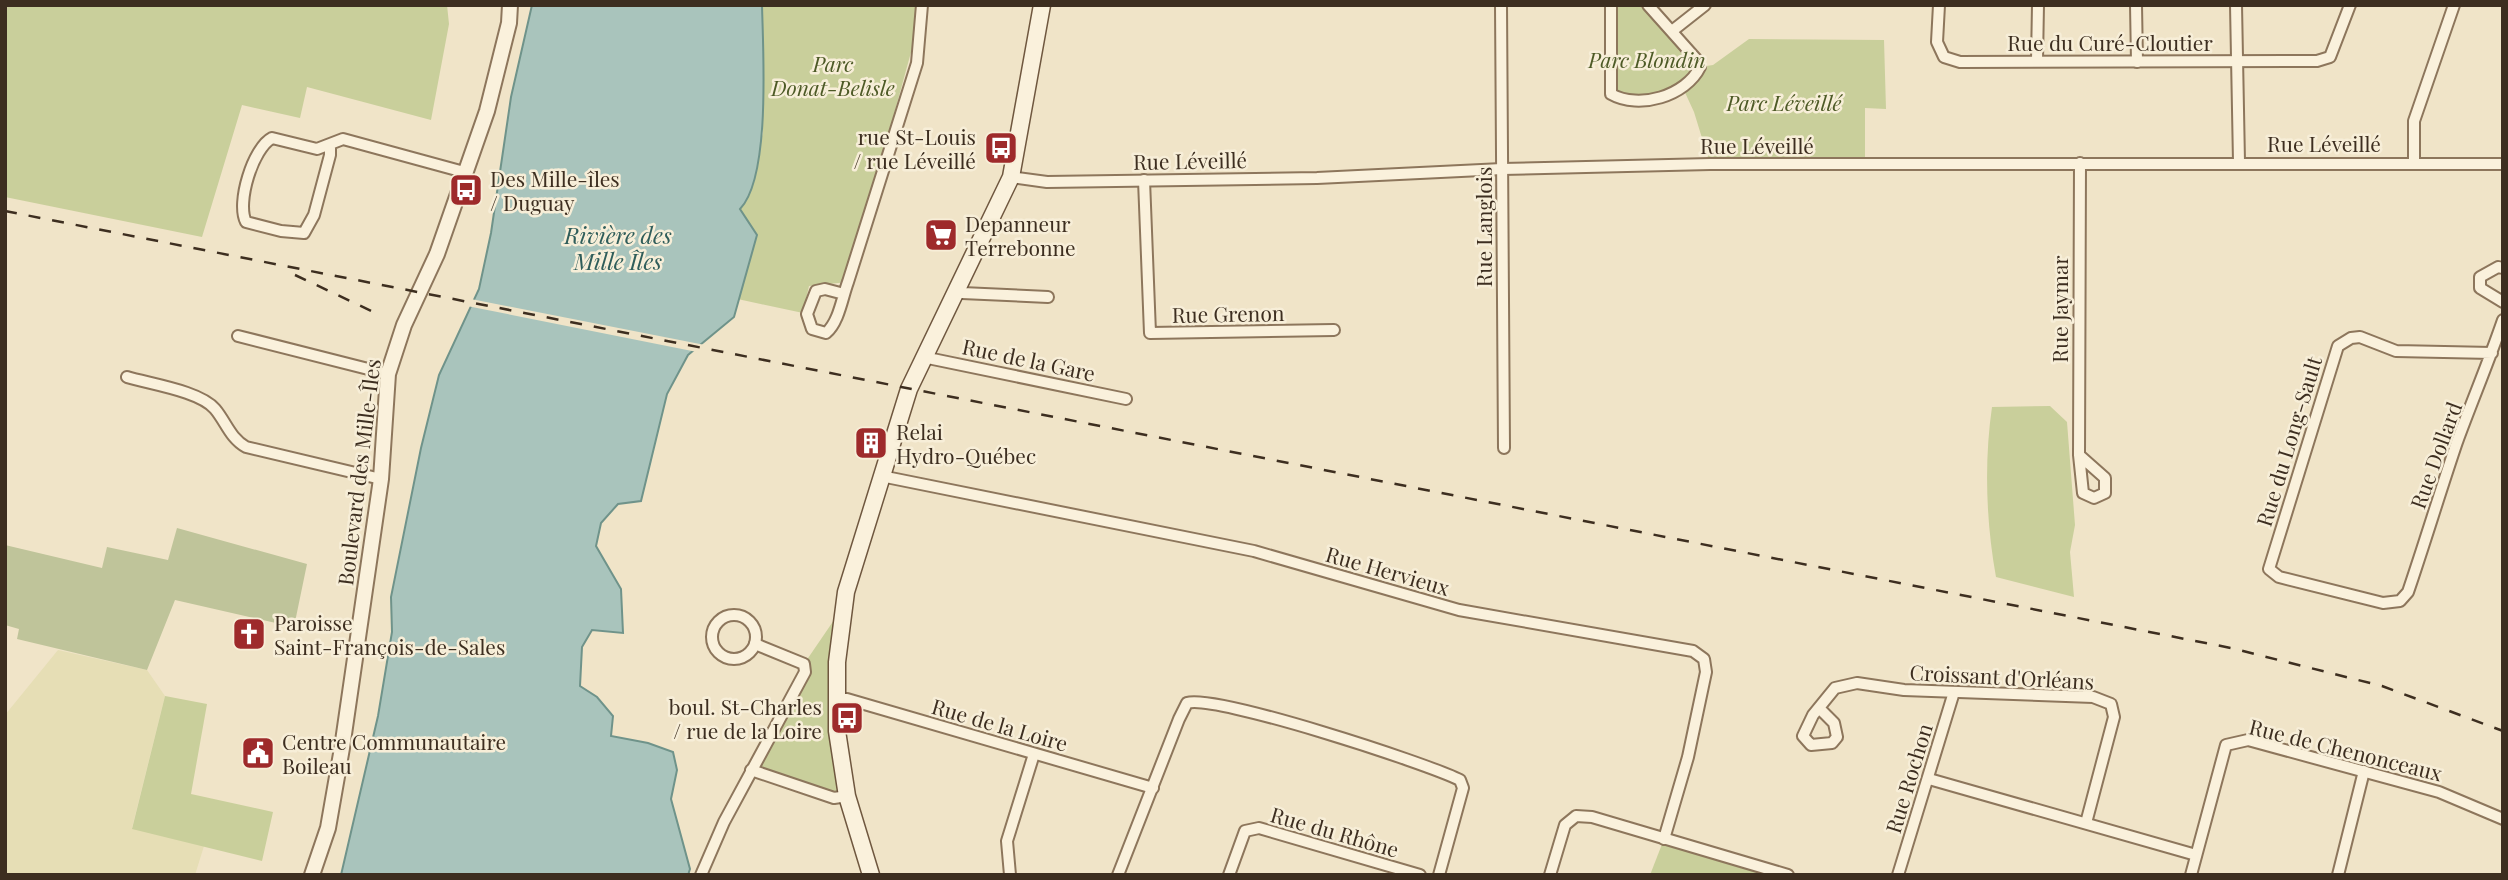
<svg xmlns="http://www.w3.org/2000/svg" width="2508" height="880" font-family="'Playfair Display',serif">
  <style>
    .farmland { fill: #e6deb5 }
    .green { fill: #c9cf9b }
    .cemetery { fill: #bfc49a }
    .water { fill: #a9c4bc; stroke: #6f938a; stroke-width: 2 }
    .pier { fill: #f0e4c8 }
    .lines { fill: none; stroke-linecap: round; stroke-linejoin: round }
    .minor-casing { stroke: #8d765c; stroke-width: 14 }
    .tertiary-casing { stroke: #8d765c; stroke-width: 18 }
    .secondary-casing { stroke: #6f573f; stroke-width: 19 }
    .minor { stroke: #faf1dc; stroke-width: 10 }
    .tertiary { stroke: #faf1dc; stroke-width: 14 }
    .secondary { stroke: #faf1dc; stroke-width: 16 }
    .rail { stroke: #3d2e20; stroke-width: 2.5; stroke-dasharray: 12 12; stroke-linecap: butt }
    .labels { text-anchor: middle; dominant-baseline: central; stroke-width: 5; stroke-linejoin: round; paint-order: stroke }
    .street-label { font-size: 21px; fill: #3d2e20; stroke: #f7eed8 }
    .park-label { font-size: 21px; font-style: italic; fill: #4d5a26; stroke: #f7eed8 }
    .poi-label { font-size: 21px; fill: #3d2e20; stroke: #f7eed8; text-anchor: start }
    .water-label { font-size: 23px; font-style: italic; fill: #2f5d5a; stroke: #f7eed8 }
  </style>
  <rect width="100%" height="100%" fill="#f0e4c8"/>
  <!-- farmland -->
  <path class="farmland" d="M58,650l89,20 18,26 -33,132 72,18 -9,29h-190v-160z"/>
  <!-- green -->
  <g class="green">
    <path d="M5,5h442l2,19 -18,96 -124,-33 -7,31 -58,-13 -40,132 -197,-40z"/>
    <path d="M757,5h161l-2,29 -68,248 -39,4 -6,27 -70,-15 13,-81 -6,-8 23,-76z"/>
    <path d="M1611,5h37l52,62 13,-2 36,-26 135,1 2,69 -21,-1v55l-155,1 -16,-52 -12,-26 -19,13 -45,-1 -9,-10z"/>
    <path d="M2050,406l17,16 8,103 -5,27 4,45 -78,-20c-10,-55 -12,-115 -4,-170z"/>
    <path d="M847,601l-10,61 15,133 -22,-1 -79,-24 53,-106z"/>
    <path d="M165,696l42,8 -16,90 82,18 -11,49 -130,-32z"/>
    <path d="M1664,839l124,36h-138z"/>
  </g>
  <!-- cemetery -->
  <path class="cemetery" d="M177,528l130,36 -12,58 -6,4 -114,-26 -28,70 -130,-31 2,-10 -14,-4v-80l97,23 5,-21 61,13z"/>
  <!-- water -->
  <path class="water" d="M532,5h230c1,46 9,172 -22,204l17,26 -23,82 -46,38 -21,39 -26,107 -23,3 -17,19 -5,23 25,43 2,44 -31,-3 -10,17 -2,39 17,11 16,19 -2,20 37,7 25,9 4,18 -6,29 19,70 -2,6h-347l37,-159 14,-84 -1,-35 30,-149 18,-73 40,-86 12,-56 20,-136z"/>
  <!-- pier -->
  <path class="pier" d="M471,299l234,46 -8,7 -230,-46z"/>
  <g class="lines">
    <defs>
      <g id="minor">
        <path d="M1501,5l3,443"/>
        <path d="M1611,5v89c28,16 75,2 89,-27l-3,-7 -49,-55"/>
        <path d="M1939,5l-2,37 7,15 16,5 357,-1 13,-4 20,-52"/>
        <path d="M2136,5l1,57"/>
        <path d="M2236,5l3,157"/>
        <path d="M1672,31l33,-26"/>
        <path d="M2037,60l1,-55"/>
        <path d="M330,145v10l-16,60 -10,18 -23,-2 -35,-9c-10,-19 7,-74 26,-84l45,11 26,-10 121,33"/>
        <path d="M2414,162v-41l40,-116"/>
        <path d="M1011,177l36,5 270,-4 185,-9 208,-5h793"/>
        <path d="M1144,180l6,153 184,-3"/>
        <path d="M2503,268l-5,-1 -18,10v11l23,14"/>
        <path d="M955,290l7,3 86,4"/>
        <path d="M844,294l-19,-5 -9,2 -9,23 5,15 14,4c13,-11 16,-35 22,-51l69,-219 5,-58"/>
        <path d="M238,336l150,38"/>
        <path d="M2492,353l-96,-2 -36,-14 -9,1 -13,8 -69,223 10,8 104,26 17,-2 8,-9c17,-50 32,-100 49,-150 15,-41 32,-81 46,-122"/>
        <path d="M923,357l203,42"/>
        <path d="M127,377c23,7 73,14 88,32 11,13 15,29 31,38l135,32"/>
        <path d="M2079,455l26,23v15l-11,5 -11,-5 -4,-38 1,-292"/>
        <path d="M881,476l373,75 205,59 234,41 11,8 2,13 -18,85 -24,82"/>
        <circle cx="734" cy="637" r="22"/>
        <path d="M836,699h11l306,89"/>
        <path d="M1819,708l15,15 3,14 -5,6 -21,2 -8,-9 10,-21 22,-27 22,-5 47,7 189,7 18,7 3,13 -28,106"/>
        <path d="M751,770l83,28 13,-2"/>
        <path d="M1929,779l267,76"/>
        <path d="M701,875l23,-53 81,-150 -1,-8 -49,-20"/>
        <path d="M1010,875l-3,-34 27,-87"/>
        <path d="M1118,875l61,-156 8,-16c28,-9 239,60 273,77l3,8 -24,87"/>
        <path d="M1229,875l16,-44 14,-3 161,47"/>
        <path d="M1550,875l15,-50 11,-9 16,1 196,58"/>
        <path d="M1898,875l56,-183"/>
        <path d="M2191,875l35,-130 22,-5 191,52 64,27"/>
        <path d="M2338,875l26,-104"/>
      </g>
      <path id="tertiary" d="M312,875l16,-47 14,-80 39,-269 7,-105 16,-49 33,-71 50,-143 22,-88 1,-18"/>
      <path id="secondary" d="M871,875l-24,-79 -10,-65v-69l9,-70 63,-203 102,-212 31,-172"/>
    </defs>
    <!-- minor casing -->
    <use href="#minor" class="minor-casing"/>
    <!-- tertiary casing -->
    <use href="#tertiary" class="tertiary-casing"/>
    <!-- secondary casing -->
    <use href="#secondary" class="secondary-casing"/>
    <!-- minor -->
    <use href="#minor" class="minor"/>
    <!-- tertiary -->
    <use href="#tertiary" class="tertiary"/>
    <!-- secondary -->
    <use href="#secondary" class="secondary"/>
    <!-- rail -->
    <g class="rail">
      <path d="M5,211l2226,437 151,38 121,45"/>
      <path d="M295,275l85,40"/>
    </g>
  </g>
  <!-- icons -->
  <defs>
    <symbol id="bus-square" viewBox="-11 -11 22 22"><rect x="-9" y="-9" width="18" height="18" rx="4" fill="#9e2a2b" stroke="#f7eed8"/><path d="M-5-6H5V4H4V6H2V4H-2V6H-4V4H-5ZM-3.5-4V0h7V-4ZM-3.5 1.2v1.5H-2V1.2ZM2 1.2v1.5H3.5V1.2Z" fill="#fff"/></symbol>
    <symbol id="supermarket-square" viewBox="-11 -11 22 22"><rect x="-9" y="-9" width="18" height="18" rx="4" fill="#9e2a2b" stroke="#f7eed8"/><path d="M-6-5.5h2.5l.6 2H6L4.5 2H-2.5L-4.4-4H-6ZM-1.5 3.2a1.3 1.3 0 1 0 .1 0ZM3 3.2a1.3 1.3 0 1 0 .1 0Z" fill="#fff"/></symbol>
    <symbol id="building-square" viewBox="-11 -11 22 22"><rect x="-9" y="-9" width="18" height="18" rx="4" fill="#9e2a2b" stroke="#f7eed8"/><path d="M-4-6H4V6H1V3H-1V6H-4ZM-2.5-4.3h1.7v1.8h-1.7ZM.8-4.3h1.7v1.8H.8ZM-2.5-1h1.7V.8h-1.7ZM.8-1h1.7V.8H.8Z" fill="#fff"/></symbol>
    <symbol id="church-square" viewBox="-11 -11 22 22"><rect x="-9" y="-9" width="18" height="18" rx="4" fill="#9e2a2b" stroke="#f7eed8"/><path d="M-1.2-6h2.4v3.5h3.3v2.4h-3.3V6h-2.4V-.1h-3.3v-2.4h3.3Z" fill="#fff"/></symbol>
    <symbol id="civic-square" viewBox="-11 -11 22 22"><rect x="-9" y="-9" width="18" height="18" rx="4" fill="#9e2a2b" stroke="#f7eed8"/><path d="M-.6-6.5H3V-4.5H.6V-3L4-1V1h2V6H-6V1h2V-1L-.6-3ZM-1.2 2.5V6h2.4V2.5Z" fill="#fff"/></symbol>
  </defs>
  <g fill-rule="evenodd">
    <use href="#bus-square" x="982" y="129" width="38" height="38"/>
    <use href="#bus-square" x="447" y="171" width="38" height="38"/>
    <use href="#supermarket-square" x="922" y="216" width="38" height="38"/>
    <use href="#building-square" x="852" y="424" width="38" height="38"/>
    <use href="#church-square" x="230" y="615" width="38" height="38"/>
    <use href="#bus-square" x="828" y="699" width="38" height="38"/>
    <use href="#civic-square" x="239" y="734" width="38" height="38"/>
  </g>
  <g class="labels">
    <!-- street labels -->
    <g class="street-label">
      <text x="2110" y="42">Rue du Curé-Cloutier</text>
      <text x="2324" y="143">Rue Léveillé</text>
      <text x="1757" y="145">Rue Léveillé</text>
      <text transform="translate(1190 160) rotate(-1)">Rue Léveillé</text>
      <text transform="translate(1483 227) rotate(-90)">Rue Langlois</text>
      <text transform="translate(2059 309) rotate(-90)">Rue Jaymar</text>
      <text transform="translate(1228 313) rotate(-1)">Rue Grenon</text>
      <text transform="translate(1029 359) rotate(12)">Rue de la Gare</text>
      <text transform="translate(2288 441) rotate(-73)">Rue du Long-Sault</text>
      <text transform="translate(2435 455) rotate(-70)">Rue Dollard</text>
      <text transform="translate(358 472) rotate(-83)">Boulevard des Mille-Îles</text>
      <text transform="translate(1388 570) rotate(16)">Rue Hervieux</text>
      <text transform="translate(2002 676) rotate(3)">Croissant d'Orléans</text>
      <text transform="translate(1000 724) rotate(16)">Rue de la Loire</text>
      <text transform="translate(2346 749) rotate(14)">Rue de Chenonceaux</text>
      <text transform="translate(1908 778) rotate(-73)">Rue Rochon</text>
      <text transform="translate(1335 831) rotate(16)">Rue du Rhône</text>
    </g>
    <!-- park labels -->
    <g class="park-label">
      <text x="1647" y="59">Parc Blondin</text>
      <text x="833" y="63">Parc<tspan x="833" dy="24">Donat-Belisle</tspan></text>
      <text x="1784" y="102">Parc Léveillé</text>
    </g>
    <!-- poi labels -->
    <g class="poi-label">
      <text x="976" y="136" text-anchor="end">rue St-Louis<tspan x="976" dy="24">/ rue Léveillé</tspan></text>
      <text x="490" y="178">Des Mille-îles<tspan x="490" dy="24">/ Duguay</tspan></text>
      <text x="965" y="223">Depanneur<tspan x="965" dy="24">Terrebonne</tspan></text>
      <text x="896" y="431">Relai<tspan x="896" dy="24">Hydro-Québec</tspan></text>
      <text x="274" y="622">Paroisse<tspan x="274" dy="24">Saint-François-de-Sales</tspan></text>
      <text x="822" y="706" text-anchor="end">boul. St-Charles<tspan x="822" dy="24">/ rue de la Loire</tspan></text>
      <text x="282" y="741">Centre Communautaire<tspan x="282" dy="24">Boileau</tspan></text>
    </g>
    <!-- water labels -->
    <g class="water-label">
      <text x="618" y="234">Rivière des<tspan x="618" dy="26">Mille Îles</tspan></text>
    </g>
  </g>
  <!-- border -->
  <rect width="2508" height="880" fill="none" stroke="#3d2e20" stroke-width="14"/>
</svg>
